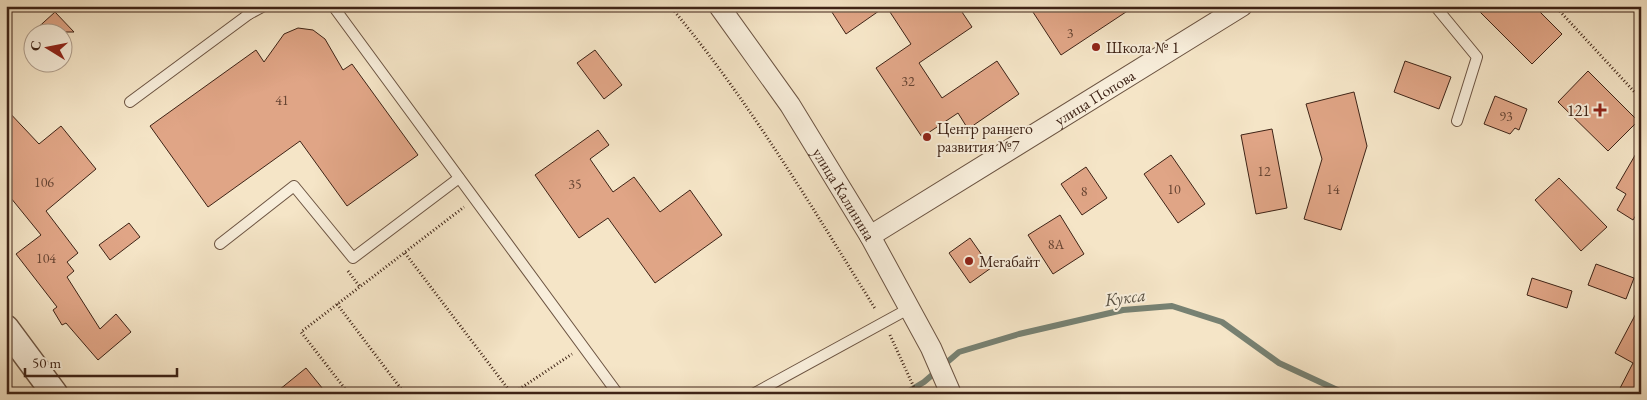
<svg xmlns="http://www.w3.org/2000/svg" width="1647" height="400" font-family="'EB Garamond',serif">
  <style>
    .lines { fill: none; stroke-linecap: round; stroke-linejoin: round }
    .stream { stroke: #778172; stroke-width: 6 }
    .building { fill: #e0a586; stroke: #3e2316 }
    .service-casing { stroke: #6c5442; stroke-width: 12 }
    .minor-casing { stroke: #6c5442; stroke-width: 22 }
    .tertiary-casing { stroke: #6c5442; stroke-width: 28 }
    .path { stroke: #3e2316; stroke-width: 3; stroke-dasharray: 1 2.5; stroke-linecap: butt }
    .service { stroke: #f8eedb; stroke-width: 10 }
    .minor { stroke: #f8eedb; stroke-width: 20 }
    .tertiary { stroke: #f8eedb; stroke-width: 25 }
    .poi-dot { fill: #8f2418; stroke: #f8eedb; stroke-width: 2 }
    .labels { text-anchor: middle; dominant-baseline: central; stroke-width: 4; stroke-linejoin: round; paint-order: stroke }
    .number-label { font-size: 14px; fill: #664432 }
    .poi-label { font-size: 16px; fill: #3e2316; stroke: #f8eedb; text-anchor: start }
    .street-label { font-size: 16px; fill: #3e2316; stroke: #f8eedb }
    .water-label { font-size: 18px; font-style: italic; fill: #5a5244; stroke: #f8eedb }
  </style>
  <rect width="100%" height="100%" fill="#f5e5c7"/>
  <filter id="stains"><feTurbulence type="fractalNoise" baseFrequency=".004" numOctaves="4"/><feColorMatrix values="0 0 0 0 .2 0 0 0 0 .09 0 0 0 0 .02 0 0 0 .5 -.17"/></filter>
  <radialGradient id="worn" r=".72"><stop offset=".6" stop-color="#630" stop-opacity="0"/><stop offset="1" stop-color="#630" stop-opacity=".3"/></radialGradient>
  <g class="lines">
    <!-- stream -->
    <path class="stream" d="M904,394l20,-12 35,-30 60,-18 104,-24 49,-4 50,16 57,41 67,31"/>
  </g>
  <!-- building -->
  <g class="building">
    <path d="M828,6h130l14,21 -53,36 23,35 55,-37 22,33 -51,35 -10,-16 -36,24 -46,-69 35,-24 -25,-38 -40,28z"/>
    <path d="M1029,6h106l-74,49z"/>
    <path d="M1474,6h60l28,28 -30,30z"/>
    <path d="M55,12l19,20h-41z"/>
    <path d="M298,28l15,2 12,9 18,31 9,-6 66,91 -71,51 -47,-65 -92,66 -58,-81 106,-76 8,12 20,-28z"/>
    <path d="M595,50l27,35 -18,14 -27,-36z"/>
    <path d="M1405,61l46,16 -12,32 -45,-17z"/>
    <path d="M1588,71l50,50 -30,30 -50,-49z"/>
    <path d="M1354,92l13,54 -26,84 -37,-11 18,-60 -16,-55z"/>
    <path d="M1495,96l32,13 -8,21 -4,-2 -5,6 -26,-10z"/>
    <path d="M6,109l33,35 22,-18 35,43 -50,42 32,42 -11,9 7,9 -7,6 33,52 16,-15 15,18 -33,28 -32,-37 -4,2 -9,-15 4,-3 -41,-53 25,-19 -35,-43z"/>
    <path d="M1272,129l15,79 -31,6 -15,-79z"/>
    <path d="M598,130l11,15 -19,14 23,33 21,-15 26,35 30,-22 32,45 -67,48 -47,-65 -29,20 -44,-63z"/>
    <path d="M1641,145v62l-8,13 -16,-10 9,-16 -10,-6z"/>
    <path d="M1171,155l34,49 -27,19 -34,-49z"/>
    <path d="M1086,167l21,31 -25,17 -21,-31z"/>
    <path d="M1559,178l48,49 -26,24 -46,-51z"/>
    <path d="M1060,215l24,39 -31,20 -25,-39z"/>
    <path d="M129,223l11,14 -30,23 -11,-15z"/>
    <path d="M970,238l21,30 -21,15 -21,-30z"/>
    <path d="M1596,264l38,14 -8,21 -38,-14z"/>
    <path d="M1532,278l40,13 -5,17 -40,-13z"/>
    <path d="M1641,304v90h-24l16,-31 -18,-10z"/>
    <path d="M306,368l21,26h-53z"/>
  </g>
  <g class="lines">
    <defs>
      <g id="service">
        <path d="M245,6l4,8 15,-8"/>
        <path d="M333,6l285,388"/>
        <path d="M1435,6l42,51 -20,64"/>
        <path d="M130,102l119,-88"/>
        <path d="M220,244l74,-58 59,72 106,-80"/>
        <path d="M753,394l157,-86"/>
      </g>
      <g id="minor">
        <path id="s1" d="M719,6l71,99 80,131 61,112 20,46"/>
        <path id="s2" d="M870,236l372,-230"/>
      </g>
      <path id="tertiary" d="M6,328l49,66"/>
    </defs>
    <!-- service casing -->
    <use href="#service" class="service-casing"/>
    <!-- minor casing -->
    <use href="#minor" class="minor-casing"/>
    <!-- tertiary casing -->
    <use href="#tertiary" class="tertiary-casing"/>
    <!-- path -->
    <g class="path">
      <path d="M670,6c79,94 141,200 206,304"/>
      <path d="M1555,6l86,93"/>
      <path d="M405,253l107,141 60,-40"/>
      <path d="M348,271l12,16"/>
      <path d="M337,304l68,90"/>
      <path d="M890,335l27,59"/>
      <path d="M349,394l-48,-62 163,-125"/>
    </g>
    <!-- service -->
    <use href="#service" class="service"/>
    <!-- minor -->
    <use href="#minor" class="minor"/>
    <!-- tertiary -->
    <use href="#tertiary" class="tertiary"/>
  </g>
  <!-- markers -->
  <g class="poi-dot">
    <circle cx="1096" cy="47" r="5"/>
    <path d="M1597.5 102.5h5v5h5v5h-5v5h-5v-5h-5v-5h5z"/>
    <circle cx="927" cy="137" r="5"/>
    <circle cx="969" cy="261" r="5"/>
  </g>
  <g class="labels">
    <!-- number labels -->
    <g class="number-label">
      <text x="1070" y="33">3</text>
      <text x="908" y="81">32</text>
      <text x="282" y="100">41</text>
      <text x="1506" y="116">93</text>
      <text x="1264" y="171">12</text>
      <text x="44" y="182">106</text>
      <text x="575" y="184">35</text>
      <text x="1174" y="189">10</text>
      <text x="1333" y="189">14</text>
      <text x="1084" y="191">8</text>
      <text x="1056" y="244">8А</text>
      <text x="46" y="258">104</text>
    </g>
    <!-- poi labels -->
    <g class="poi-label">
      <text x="1106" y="47">Школа № 1</text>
      <text x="1590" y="110" text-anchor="end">121</text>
      <text x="937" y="128">Центр раннего<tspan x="937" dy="18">развития №7</tspan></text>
      <text x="979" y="261">Мегабайт</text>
    </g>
    <!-- street labels -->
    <g class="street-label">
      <text stroke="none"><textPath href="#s2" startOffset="264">улица Попова</textPath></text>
      <text stroke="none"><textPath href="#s1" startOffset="226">улица Калинина</textPath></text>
    </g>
    <!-- water labels -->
    <g class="water-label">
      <text transform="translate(1125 297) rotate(-8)">Кукса</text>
    </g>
  </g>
  <!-- margin -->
  <rect width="1647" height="400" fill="none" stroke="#f5e5c7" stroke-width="25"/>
  <rect x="8" y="8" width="1632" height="385" fill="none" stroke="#3e2316" stroke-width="2.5"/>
  <rect x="12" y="12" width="1622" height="375" fill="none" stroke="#3e2316"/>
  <!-- north arrow -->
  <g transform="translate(48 48) rotate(280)"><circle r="24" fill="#f8eedb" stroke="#ae9d8c"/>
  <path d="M0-4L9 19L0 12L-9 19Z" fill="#8f2418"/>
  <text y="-8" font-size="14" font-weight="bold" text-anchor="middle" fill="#3e2316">С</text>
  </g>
  <!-- scale -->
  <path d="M25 368v8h152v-8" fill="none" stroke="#3e2316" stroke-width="2.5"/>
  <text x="32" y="368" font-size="15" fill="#3e2316" stroke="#f8eedb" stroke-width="4" paint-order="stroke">50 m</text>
  <rect width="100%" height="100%" filter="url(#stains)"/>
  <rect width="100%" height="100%" fill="url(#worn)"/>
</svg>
